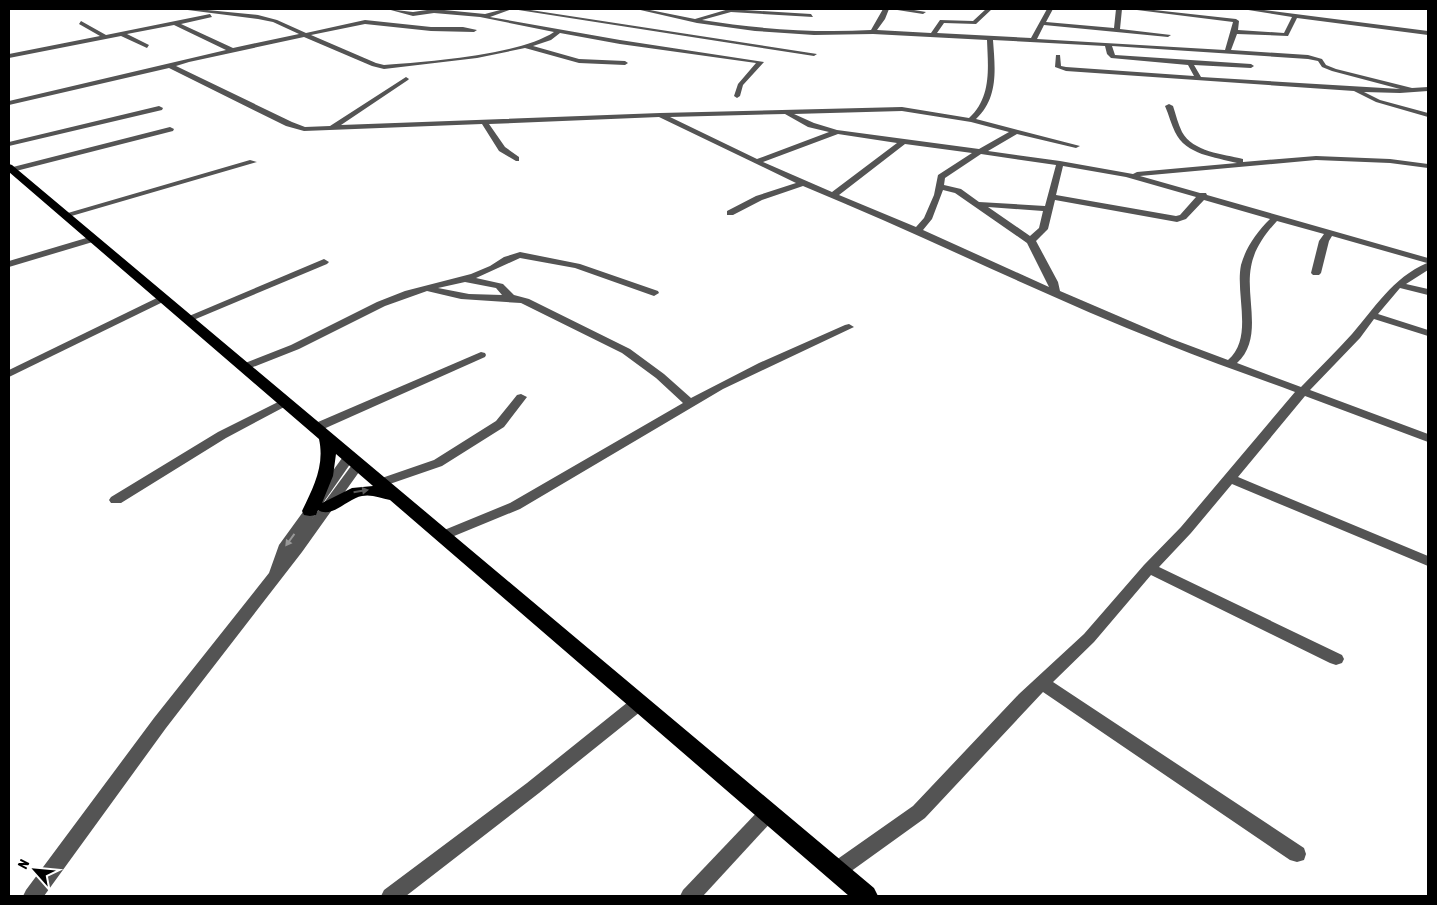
<svg xmlns="http://www.w3.org/2000/svg" width="1437" height="905" font-family="'Asap Condensed',sans-serif">
  <style>
    .lines { fill: none; stroke-linecap: round; stroke-linejoin: round }
    .minor { fill: #545454; fill-rule: evenodd }
    .highway { fill: #000; fill-rule: evenodd }
    .oneway { fill: #595959 }
    .oneway2 { fill: #989898 }
  </style>
  <rect width="100%" height="100%" fill="#fff"/>
  <g class="lines">
    <!-- minor -->
    <g class="minor">
      <path d="M180,9h17l61,6 19,5 29,13 59,-13 66,7h32l14,3 -3,2 -43,-1 -66,-7 -54,11 65,28 8,2c43,-3 136,-10 170,-33l-74,-15 -46,-4 -21,3 -26,-7 26,3 21,-3 51,5 19,-5h20l293,45 -3,2 -302,-47 -22,8 130,23 144,22 -21,23 -3,11 -3,2 -3,-2 4,-12 18,-21 -136,-19 -60,-11 -9,7 -18,6 46,13 46,2 3,2 -3,2 -46,-2 -54,-15 -48,10 -93,11 -12,-3 -68,-29 -115,25 -13,4 116,56 13,5 25,-1 76,-49 3,2 -1,1 -67,45 319,-12 242,-6 67,11c23,-21 19,-51 18,-78l-114,-6 -59,1 -59,-4 -58,-8 -61,-14h9l50,10 34,-10 82,5 2,3 -82,-5 -29,8c56,9 112,13 169,10l12,-21h6l-4,10 -8,11 54,3 9,-13 33,1 13,-12h6l-16,15 -32,-1 -7,10 94,5 16,-29h6l-7,13 68,6 2,-19h6l-2,20 51,6 -3,2 -124,-12 -7,14 188,11 8,-28 -104,-13h16l91,10 3,2 -1,9 46,3 8,-16 -50,-8h14l172,22v4l-131,-17 -9,18 -51,-2 -6,16 77,5 14,4 4,6 10,4 76,19 16,-1v4l-28,2 -36,-1 16,8 48,13v4l-52,-15 -22,-11 -288,-20 -11,-4 1,-12h4l1,11 5,1 128,9 -6,-11 -77,-7 -4,-4 -2,-8 -112,-6c2,28 6,58 -17,79l104,27 -4,2 -59,-14 -29,17 72,10 73,13 4,-2 100,-9c-22,-6 -51,-8 -62,-31 -4,-8 -6,-17 -10,-26l4,-2 4,2c3,9 5,18 9,26 11,20 41,22 61,27v3l73,-6 74,3 38,5v4l-38,-5 -74,-3 -176,16 60,17h6l1,2 221,63v12l-22,14 22,5v6l-28,-7 -22,26 50,16v6l-54,-17 -14,19 -50,52 118,44v8l-123,-46 -67,81 190,79v10l-196,-82 -41,49 -32,34 183,88 2,4 -2,4 -6,2 -6,-2 -179,-88 -57,67 -41,40 251,166 2,6 -2,6 -7,2 -7,-2 -247,-168 -118,126 -82,59 -7,3 -7,-3 -2,-6 2,-6 84,-59 106,-112 65,-60 60,-69 37,-38 114,-135c-43,-16 -87,-31 -131,-49 -122,-48 -239,-107 -361,-157l-41,14 -29,15h-6v-4l29,-15 40,-13 -137,-66 -170,7 16,23 14,10v4h-3l-17,-10 -17,-27 -178,7 -18,-5 -117,-58 -160,37v-4l217,-51 -52,-25 -47,9 22,11 -2,3 -26,-12 -112,22v-4l91,-18 -21,-12 2,-3 25,14 104,-21 2,3 -31,7 52,24 66,-14 -26,-12 -15,-3zM1112,46l196,13 10,2 4,6 10,4 68,18 -199,-12 -7,-12 57,3 3,-2 -3,-2 -136,-9zM902,111l69,11 38,10 -30,17 -142,-19 -23,-7 -20,-9zM785,114l23,13 21,5 -72,27 -87,-42zM838,134l59,9 -65,49 -69,-30zM905,144l67,9 -34,22 -4,20 -10,23 -8,9 -77,-32zM981,154l75,11 -11,41 -66,-4 -18,-13 -17,-4 1,-7zM1063,166l63,11 70,20 -16,18 -4,1 -120,-21zM943,190l12,3 72,50 22,44 -126,-57 9,-11zM1055,200l122,22 9,-3 18,-19 66,19c-13,13 -24,28 -29,46 -6,29 13,73 -13,95l-56,-21 -112,-48 -2,-9 -22,-41 12,-12zM988,207l55,4 -4,17 -9,8zM1277,221l47,13 -5,7 -8,32 2,2h6l2,-2 8,-32 3,-5 95,27c-35,15 -52,45 -75,71 -16,18 -34,35 -51,53l-64,-24c27,-25 8,-65 14,-96 3,-18 14,-33 26,-46z"/>
      <path d="M891,9h17l18,3 -3,2z"/>
      <path d="M159,106l4,2 -1,2 -153,36v-4z"/>
      <path d="M170,127l4,2 -1,2 -161,41 -3,-1v-3z"/>
      <path d="M250,160l7,2 -189,55 -3,1 -4,-3z"/>
      <path d="M93,236l3,1v4l-87,26v-6z"/>
      <path d="M520,252l60,12 78,27 1,2 -5,3 -79,-28 -55,-10 -44,20 27,6 11,11 15,4 101,50 34,25 27,24 68,-35 86,-38 4,-1 5,3 -131,62 -203,120 -78,32 -5,-2 -2,-3 2,-3 73,-30 173,-100 -27,-25 -34,-25 -101,-50 -60,-4 -34,-8 -42,15 -86,43 -51,20h-8l-2,-2 2,-2 51,-20 86,-43 28,-11 66,-17 19,-8 14,-9zM465,282l31,6 6,7 -33,-1 -31,-6z"/>
      <path d="M324,259l5,3 -2,2 -136,57 -4,1 -5,-3z"/>
      <path d="M163,295l5,3 -1,2 -158,77v-7z"/>
      <path d="M481,352l4,1 1,2 -1,2 -166,74 -4,1 -6,-4 2,-3z"/>
      <path d="M521,394l6,3 -23,30 -62,39 -61,21 -6,-4 1,-3 58,-20 62,-39 21,-26z"/>
      <path d="M284,399l6,4 -2,2 -62,33 -105,65h-10l-2,-3 2,-3 107,-65z"/>
      <path d="M349,453l6,4 -43,62 42,-57h8l2,3 -62,87 -136,176 -122,168h-21l3,-6 128,-172 115,-145 10,-28 66,-91z"/>
      <path d="M639,697l6,1 2,5 -2,5 -106,85 -133,103h-25l3,-6 143,-107 106,-85z"/>
      <path d="M768,805l6,2 3,6 -3,6 -71,77h-23l3,-6 79,-83z"/>
    </g>
    <!-- highway -->
    <path class="highway" d="M9,164l3,1 862,723 4,8h-29l-459,-396c-9,-2 -19,-6 -28,-4 -14,2 -30,23 -44,14l-2,5 -6,1 -6,-1 -2,-4c11,-23 23,-45 17,-72l-310,-267zM336,454l37,32 -21,2 -30,15 11,-27z"/>
  </g>
  <!-- one-way arrows -->
  <defs><path id="oneway-solid" d="M-6-.8H1V-3.2L6.5 0L1 3.2V.8H-6Z" transform="scale(1.25)"/></defs>
  <use class="oneway" href="#oneway-solid" transform="translate(361 491) rotate(-9)"/>
  <use class="oneway2" href="#oneway-solid" transform="translate(290 540) rotate(126)"/>
  <!-- border -->
  <rect width="1437" height="905" fill="none" stroke="#000000" stroke-width="20"/>
  <!-- north arrow -->
  <g transform="translate(35 870) rotate(297)" stroke="#ffffff" stroke-width="4" paint-order="stroke">
  <path d="M0-4L9 19L0 12L-9 19Z" fill="#000000"/>
  <text y="-8" font-size="14" font-weight="bold" text-anchor="middle" fill="#000000">N</text>
  </g>
</svg>
